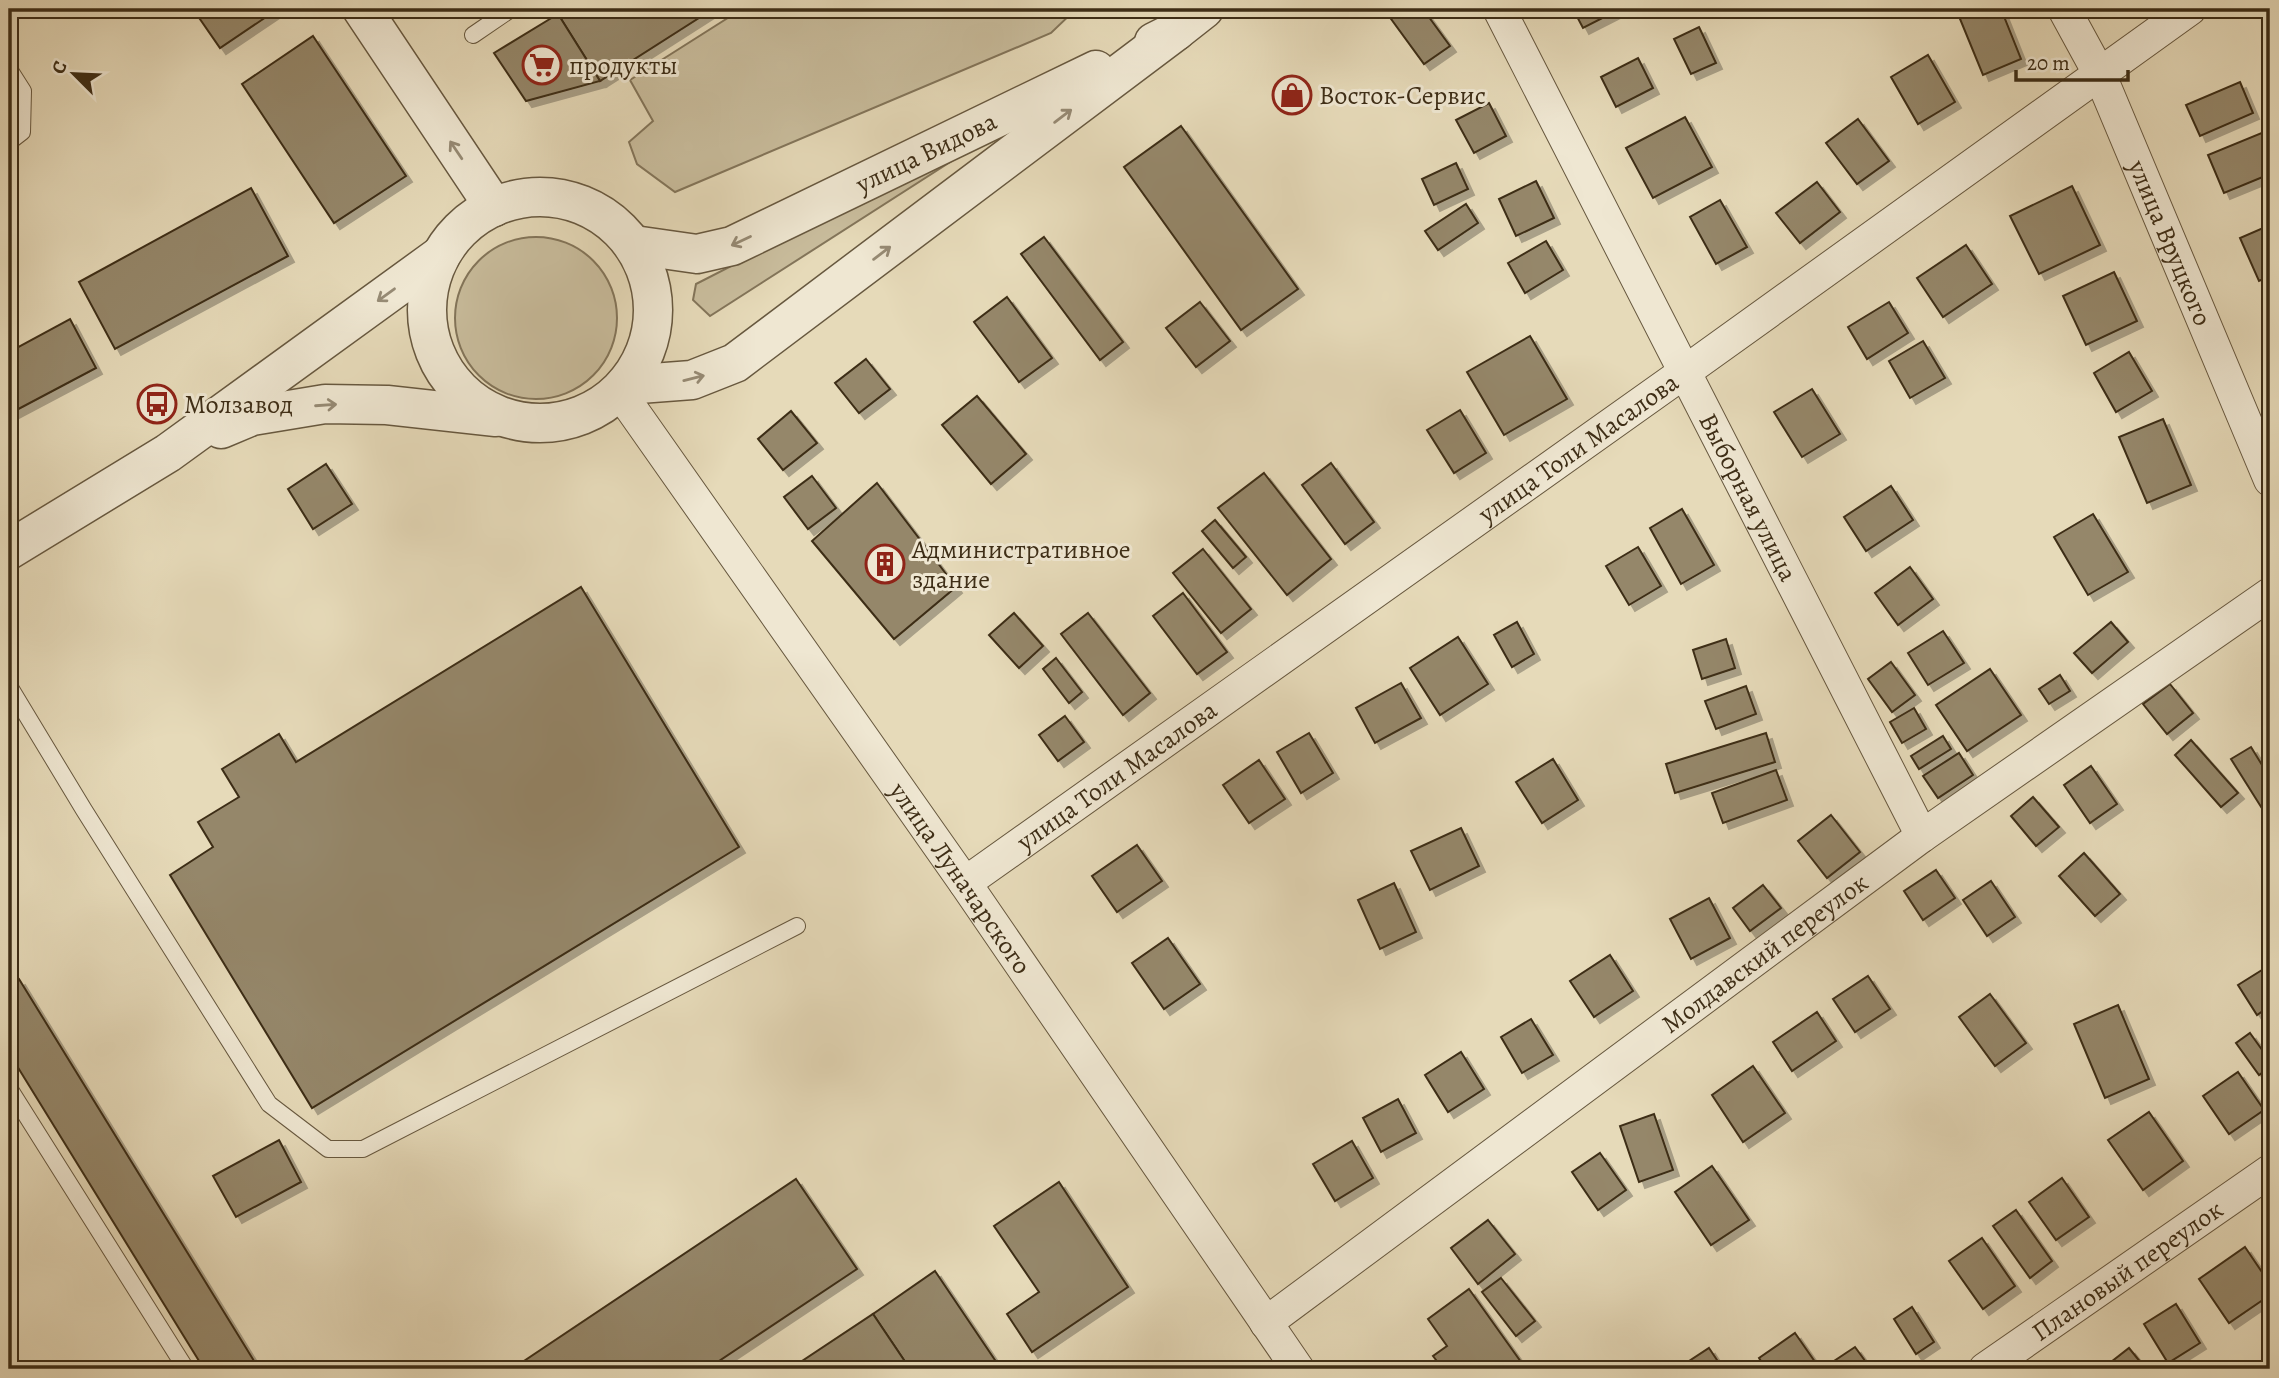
<svg xmlns="http://www.w3.org/2000/svg" width="2279" height="1378" font-family="Alegreya,serif">
  <style>
    .green { fill: #c9bd9d; stroke: #83755a; stroke-width: 2 }
    .building { fill: #95876b; stroke: #3d2d16; stroke-width: 2; filter: url(#shadow) }
    .lines { fill: none; stroke-linecap: round; stroke-linejoin: round }
    .service-casing { stroke: #67583f; stroke-width: 18 }
    .minor-casing { stroke: #67583f; stroke-width: 34 }
    .tertiary-casing { stroke: #67583f; stroke-width: 41 }
    .service { stroke: #efe7d2; stroke-width: 16 }
    .minor { stroke: #efe7d2; stroke-width: 32 }
    .tertiary { stroke: #efe7d2; stroke-width: 38 }
    .oneway { stroke: #968a74 }
    .labels { text-anchor: middle; dominant-baseline: central; stroke-width: 6; stroke-linejoin: round; paint-order: stroke }
    .poi-label { font-size: 26px; fill: #3d2d16; stroke: #efe7d2; text-anchor: start }
    .street-label { font-size: 26px; fill: #3d2d16; stroke: #efe7d2 }
  </style>
  <defs>
    <filter id="shadow"><feDropShadow dx="6" dy="6" stdDeviation="0" flood-color="#0004"/></filter>
  </defs>
  <rect width="100%" height="100%" fill="#e6dab9"/>
  <filter id="stains"><feTurbulence type="fractalNoise" baseFrequency=".00286" numOctaves="4"/><feColorMatrix values="0 0 0 0 .2 0 0 0 0 .09 0 0 0 0 .02 0 0 0 .5 -.17"/></filter>
  <radialGradient id="worn" r=".72"><stop offset=".6" stop-color="#630" stop-opacity="0"/><stop offset="1" stop-color="#630" stop-opacity=".3"/></radialGradient>
  <!-- green -->
  <g class="green">
    <path d="M742,9h334l-25,24 -376,159 -38,-28 -8,-22 24,-21 -23,-41z"/>
    <path d="M1011,123l-301,193 -17,-16 3,-16z"/>
    <circle cx="536" cy="318" r="81"/>
  </g>
  <!-- building -->
  <g class="building">
    <path d="M193,9h85l-58,39z"/>
    <path d="M566,9h147l-113,72 -42,-67z"/>
    <path d="M1391,9h32l27,37 -26,18 -38,-52z"/>
    <path d="M1573,9h47l-37,19z"/>
    <path d="M1970,9h31l20,50 -38,16 -25,-61z"/>
    <path d="M558,14l42,67 -74,20 -32,-48z"/>
    <path d="M1699,27l17,36 -25,11 -17,-35z"/>
    <path d="M313,36l93,140 -72,47 -92,-139z"/>
    <path d="M1928,55l27,47 -37,22 -27,-47z"/>
    <path d="M1638,58l15,30 -37,19 -15,-30z"/>
    <path d="M2240,82l13,31 -53,23 -14,-31z"/>
    <path d="M1489,103l17,33 -32,17 -18,-33z"/>
    <path d="M1685,117l27,50 -59,31 -27,-50z"/>
    <path d="M1858,119l31,42 -32,23 -31,-41z"/>
    <path d="M1181,126l117,163 -57,41 -117,-163z"/>
    <path d="M2264,132l6,16v26l-46,19 -16,-38z"/>
    <path d="M1456,163l12,26 -34,16 -12,-26z"/>
    <path d="M1536,181l18,37 -38,18 -17,-37z"/>
    <path d="M1817,182l23,30 -40,31 -24,-30z"/>
    <path d="M2072,186l28,59 -61,29 -29,-58z"/>
    <path d="M251,188l37,68 -173,93 -36,-67z"/>
    <path d="M1720,200l27,47 -31,17 -26,-47z"/>
    <path d="M1466,204l12,19 -40,27 -13,-19z"/>
    <path d="M2270,225v51l-11,5 -19,-43z"/>
    <path d="M1044,237l79,105 -23,18 -79,-106z"/>
    <path d="M1546,241l17,29 -38,23 -17,-30z"/>
    <path d="M1966,245l26,39 -49,33 -26,-39z"/>
    <path d="M2114,272l23,49 -51,24 -23,-49z"/>
    <path d="M1007,297l45,61 -33,24 -45,-60z"/>
    <path d="M1200,302l30,39 -34,26 -30,-39z"/>
    <path d="M1889,302l19,31 -41,26 -19,-32z"/>
    <path d="M70,319l26,49 -87,46v-62z"/>
    <path d="M1530,336l37,63 -63,36 -37,-63z"/>
    <path d="M1923,341l22,37 -35,20 -21,-37z"/>
    <path d="M2129,352l23,39 -36,21 -22,-39z"/>
    <path d="M866,359l24,30 -31,24 -24,-30z"/>
    <path d="M1812,389l28,45 -38,23 -28,-45z"/>
    <path d="M977,396l49,58 -35,30 -49,-59z"/>
    <path d="M1460,410l26,43 -32,20 -27,-43z"/>
    <path d="M791,411l26,32 -34,27 -25,-31z"/>
    <path d="M2163,419l28,66 -44,18 -28,-66z"/>
    <path d="M1331,463l43,59 -29,22 -43,-59z"/>
    <path d="M326,464l26,40 -39,25 -25,-40z"/>
    <path d="M1264,473l67,86 -44,36 -69,-87z"/>
    <path d="M812,476l24,32 -28,21 -24,-32z"/>
    <path d="M877,483l79,104 -62,52 -82,-98z"/>
    <path d="M1891,486l22,34 -47,31 -22,-34z"/>
    <path d="M1682,509l32,56 -33,19 -31,-56z"/>
    <path d="M2093,514l35,58 -40,23 -34,-58z"/>
    <path d="M1215,520l31,37 -13,11 -31,-37z"/>
    <path d="M1638,547l23,39 -32,19 -23,-39z"/>
    <path d="M1203,549l48,60 -30,24 -48,-60z"/>
    <path d="M1910,567l23,32 -35,26 -23,-32z"/>
    <path d="M581,587l158,260 -427,261 -142,-233 43,-28 -15,-25 41,-25 -17,-28 57,-35 17,28z"/>
    <path d="M1183,593l44,59 -30,22 -44,-58z"/>
    <path d="M1014,613l29,33 -24,22 -30,-33z"/>
    <path d="M1088,613l62,80 -27,22 -62,-81z"/>
    <path d="M1517,622l17,32 -22,13 -18,-32z"/>
    <path d="M2111,622l17,20 -36,31 -18,-20z"/>
    <path d="M1943,631l21,32 -36,22 -20,-32z"/>
    <path d="M1458,637l30,47 -48,31 -30,-47z"/>
    <path d="M1726,639l9,29 -33,11 -9,-29z"/>
    <path d="M1056,658l26,34 -13,11 -26,-34z"/>
    <path d="M1891,662l24,33 -23,17 -24,-33z"/>
    <path d="M1990,669l31,46 -54,36 -31,-46z"/>
    <path d="M2060,675l10,16 -21,13 -10,-15z"/>
    <path d="M1401,683l20,35 -46,25 -19,-35z"/>
    <path d="M2170,684l23,29 -26,21 -24,-30z"/>
    <path d="M1746,686l10,28 -40,15 -11,-28z"/>
    <path d="M1914,708l12,21 -24,14 -12,-21z"/>
    <path d="M1065,716l19,26 -26,19 -19,-26z"/>
    <path d="M1309,733l24,40 -32,20 -24,-41z"/>
    <path d="M1766,733l9,29 -100,31 -9,-29z"/>
    <path d="M1943,736l8,13 -32,20 -8,-13z"/>
    <path d="M2191,740l47,53 -17,14 -46,-52z"/>
    <path d="M2251,747l19,31v28l-7,4 -32,-51z"/>
    <path d="M1959,753l14,22 -35,23 -15,-22z"/>
    <path d="M1553,759l25,41 -36,23 -26,-41z"/>
    <path d="M1259,760l26,39 -36,24 -26,-38z"/>
    <path d="M2091,766l26,38 -27,19 -26,-38z"/>
    <path d="M1776,770l11,30 -64,23 -11,-30z"/>
    <path d="M2033,797l26,30 -23,19 -25,-30z"/>
    <path d="M1831,815l29,37 -33,26 -29,-37z"/>
    <path d="M1461,828l18,38 -49,24 -19,-39z"/>
    <path d="M1137,845l25,36 -45,31 -25,-36z"/>
    <path d="M2084,853l36,41 -25,22 -36,-40z"/>
    <path d="M1936,870l19,28 -32,22 -19,-29z"/>
    <path d="M1991,881l24,36 -28,19 -24,-36z"/>
    <path d="M1394,883l22,49 -36,17 -22,-49z"/>
    <path d="M1763,885l18,23 -31,23 -17,-23z"/>
    <path d="M1709,898l21,40 -39,21 -21,-40z"/>
    <path d="M1168,938l32,46 -36,25 -32,-46z"/>
    <path d="M1610,955l23,36 -39,26 -24,-36z"/>
    <path d="M2270,965v41l-13,9 -19,-30z"/>
    <path d="M1868,976l22,33 -35,23 -22,-33z"/>
    <path d="M19,979l240,390h-55l-195,-316v-68z"/>
    <path d="M1990,994l36,49 -31,23 -36,-49z"/>
    <path d="M2118,1005l31,74 -44,19 -31,-74z"/>
    <path d="M1817,1012l19,29 -44,30 -19,-29z"/>
    <path d="M1531,1019l22,36 -31,18 -21,-36z"/>
    <path d="M2250,1033l20,28v6l-11,8 -23,-32z"/>
    <path d="M1461,1052l23,37 -36,23 -23,-37z"/>
    <path d="M1753,1066l32,47 -42,29 -31,-47z"/>
    <path d="M2238,1072l26,38 -35,24 -26,-38z"/>
    <path d="M1398,1099l18,34 -35,19 -18,-34z"/>
    <path d="M2149,1112l34,49 -40,29 -35,-50z"/>
    <path d="M1654,1114l19,56 -34,12 -19,-56z"/>
    <path d="M279,1140l22,42 -65,35 -23,-41z"/>
    <path d="M1352,1141l21,37 -38,23 -22,-37z"/>
    <path d="M1600,1153l26,37 -28,20 -26,-38z"/>
    <path d="M1712,1166l37,54 -38,25 -36,-53z"/>
    <path d="M2062,1178l27,39 -33,23 -27,-38z"/>
    <path d="M796,1179l61,90 -150,100h-195z"/>
    <path d="M1059,1182l69,105 -96,65 -25,-38 32,-22 -45,-66z"/>
    <path d="M2016,1210l36,51 -22,17 -37,-52z"/>
    <path d="M1488,1220l27,34 -37,30 -27,-36z"/>
    <path d="M1982,1238l33,48 -32,23 -34,-48z"/>
    <path d="M2245,1247l25,37v11l-41,28 -30,-44z"/>
    <path d="M935,1271l66,98h-79l-3,-4 -9,4 -37,-55z"/>
    <path d="M1501,1278l34,43 -19,15 -34,-44z"/>
    <path d="M1469,1289l57,80h-83l-10,-13 14,-10 -19,-27z"/>
    <path d="M2176,1304l24,39 -32,20 -24,-39z"/>
    <path d="M1912,1307l22,35 -18,12 -22,-35z"/>
    <path d="M873,1314l37,55h-120z"/>
    <path d="M1795,1333l25,36h-54l-7,-11z"/>
    <path d="M1855,1347l16,22h-40l-3,-4z"/>
    <path d="M1709,1348l14,21h-37l-3,-4z"/>
    <path d="M2129,1348l17,21h-44z"/>
  </g>
  <g class="lines">
    <defs>
      <g id="service">
        <path d="M473,35l38,-26"/>
        <path d="M9,69l14,22 -1,41 -13,10"/>
        <path d="M9,686l75,124 185,294 59,45h35l434,-223"/>
        <path d="M9,1088l177,281"/>
      </g>
      <g id="minor">
        <path id="s1" d="M1499,9l423,827"/>
        <path id="s2" d="M2064,9l36,66 170,405"/>
        <path id="s3" d="M619,391l346,492 333,486"/>
        <path id="s4" d="M965,883l721,-512 504,-362"/>
        <path id="s5" d="M1266,1323l656,-487 348,-242"/>
        <path id="s6" d="M1985,1369l285,-198"/>
      </g>
      <g id="tertiary">
        <path d="M362,9l132,198"/>
        <path d="M1154,42l22,-11 28,-22"/>
        <circle cx="540" cy="310" r="113"/>
        <path id="s7" d="M634,245l63,9 35,-8 364,-176"/>
        <path d="M626,385l66,-5 43,-17 441,-332"/>
        <path d="M221,429l31,-13 73,-12 62,1 109,12"/>
        <path d="M9,550l159,-97 273,-198"/>
      </g>
    </defs>
    <!-- service casing -->
    <use href="#service" class="service-casing"/>
    <!-- minor casing -->
    <use href="#minor" class="minor-casing"/>
    <!-- tertiary casing -->
    <use href="#tertiary" class="tertiary-casing"/>
    <!-- service -->
    <use href="#service" class="service"/>
    <!-- minor -->
    <use href="#minor" class="minor"/>
    <!-- tertiary -->
    <use href="#tertiary" class="tertiary"/>
  </g>
  <!-- one-way arrows -->
  <defs><path id="oneway-shaft" d="M-6 0H5M1.5-3L5.5 0L1.5 3" fill="none" stroke-width="1.6" stroke-linecap="round" stroke-linejoin="round" transform="scale(1.75)"/></defs>
  <g class="oneway">
    <use href="#oneway-shaft" transform="translate(1063 116) rotate(-37)"/>
    <use href="#oneway-shaft" transform="translate(456 150) rotate(-124)"/>
    <use href="#oneway-shaft" transform="translate(741 241) rotate(155)"/>
    <use href="#oneway-shaft" transform="translate(882 253) rotate(-37)"/>
    <use href="#oneway-shaft" transform="translate(386 295) rotate(144)"/>
    <use href="#oneway-shaft" transform="translate(694 378) rotate(-14)"/>
    <use href="#oneway-shaft" transform="translate(326 405) rotate(-4)"/>
  </g>
  <!-- icons -->
  <defs>
    <symbol id="supermarket-ring" viewBox="-11 -11 22 22"><circle r="9.5" fill="#efe7d2" stroke="#8f2418" stroke-width="1.5"/><path d="M-6-5.5h2.5l.6 2H6L4.5 2H-2.5L-4.4-4H-6ZM-1.5 3.2a1.3 1.3 0 1 0 .1 0ZM3 3.2a1.3 1.3 0 1 0 .1 0Z" fill="#8f2418"/></symbol>
    <symbol id="shop-ring" viewBox="-11 -11 22 22"><circle r="9.5" fill="#efe7d2" stroke="#8f2418" stroke-width="1.5"/><path d="M-5-2.5h2.3a2.7 3.5 0 0 1 5.4 0H5L5.5 6h-11ZM-1.5-2.5h3a1.5 2.3 0 0 0-3 0Z" fill="#8f2418"/></symbol>
    <symbol id="bus-ring" viewBox="-11 -11 22 22"><circle r="9.5" fill="#efe7d2" stroke="#8f2418" stroke-width="1.5"/><path d="M-5-6H5V4H4V6H2V4H-2V6H-4V4H-5ZM-3.5-4V0h7V-4ZM-3.5 1.2v1.5H-2V1.2ZM2 1.2v1.5H3.5V1.2Z" fill="#8f2418"/></symbol>
    <symbol id="building-ring" viewBox="-11 -11 22 22"><circle r="9.5" fill="#efe7d2" stroke="#8f2418" stroke-width="1.5"/><path d="M-4-6H4V6H1V3H-1V6H-4ZM-2.5-4.3h1.7v1.8h-1.7ZM.8-4.3h1.7v1.8H.8ZM-2.5-1h1.7V.8h-1.7ZM.8-1h1.7V.8H.8Z" fill="#8f2418"/></symbol>
  </defs>
  <g fill-rule="evenodd">
    <use href="#supermarket-ring" x="520" y="43" width="44" height="44"/>
    <use href="#shop-ring" x="1270" y="73" width="44" height="44"/>
    <use href="#bus-ring" x="135" y="382" width="44" height="44"/>
    <use href="#building-ring" x="863" y="542" width="44" height="44"/>
  </g>
  <g class="labels">
    <!-- poi labels -->
    <g class="poi-label">
      <text x="569" y="65">продукты</text>
      <text x="1319" y="95">Восток-Сервис</text>
      <text x="184" y="404">Молзавод</text>
      <text x="912" y="549">Административное<tspan x="912" dy="30">здание</tspan></text>
    </g>
    <!-- street labels -->
    <g class="street-label">
      <text stroke="none"><textPath href="#s7" startOffset="315">улица Видова</textPath></text>
      <text stroke="none"><textPath href="#s2" startOffset="257">улица Вруцкого</textPath></text>
      <text stroke="none"><textPath href="#s4" startOffset="752">улица Толи Масалова</textPath></text>
      <text stroke="none"><textPath href="#s1" startOffset="548">Выборная улица</textPath></text>
      <text stroke="none"><textPath href="#s4" startOffset="186">улица Толи Масалова</textPath></text>
      <text stroke="none"><textPath href="#s3" startOffset="595">улица Луначарского</textPath></text>
      <text stroke="none"><textPath href="#s5" startOffset="621">Молдавский переулок</textPath></text>
      <text stroke="none"><textPath href="#s6" startOffset="173">Плановый переулок</textPath></text>
    </g>
  </g>
  <!-- margin -->
  <rect width="2279" height="1378" fill="none" stroke="#e6dab9" stroke-width="35"/>
  <rect x="10" y="10" width="2258" height="1357" fill="none" stroke="#3d2d16" stroke-width="3.5"/>
  <rect x="18" y="18" width="2244" height="1343" fill="none" stroke="#3d2d16" stroke-width="2"/>
  <!-- north arrow -->
  <g transform="translate(74 74) rotate(294)" stroke="#efe7d2" stroke-width="5" paint-order="stroke">
  <path d="M0-5L12 26L0 18L-12 26Z" fill="#3d2d16"/>
  <text y="-10" font-size="19" font-weight="bold" text-anchor="middle" fill="#3d2d16">С</text>
  </g>
  <!-- scale -->
  <path d="M2016 70v10h112v-10" fill="none" stroke="#3d2d16" stroke-width="3.5"/>
  <text x="2027" y="70" font-size="21" fill="#3d2d16" stroke="#efe7d2" stroke-width="5" paint-order="stroke">20 m</text>
  <rect width="100%" height="100%" filter="url(#stains)"/>
  <rect width="100%" height="100%" fill="url(#worn)"/>
</svg>
